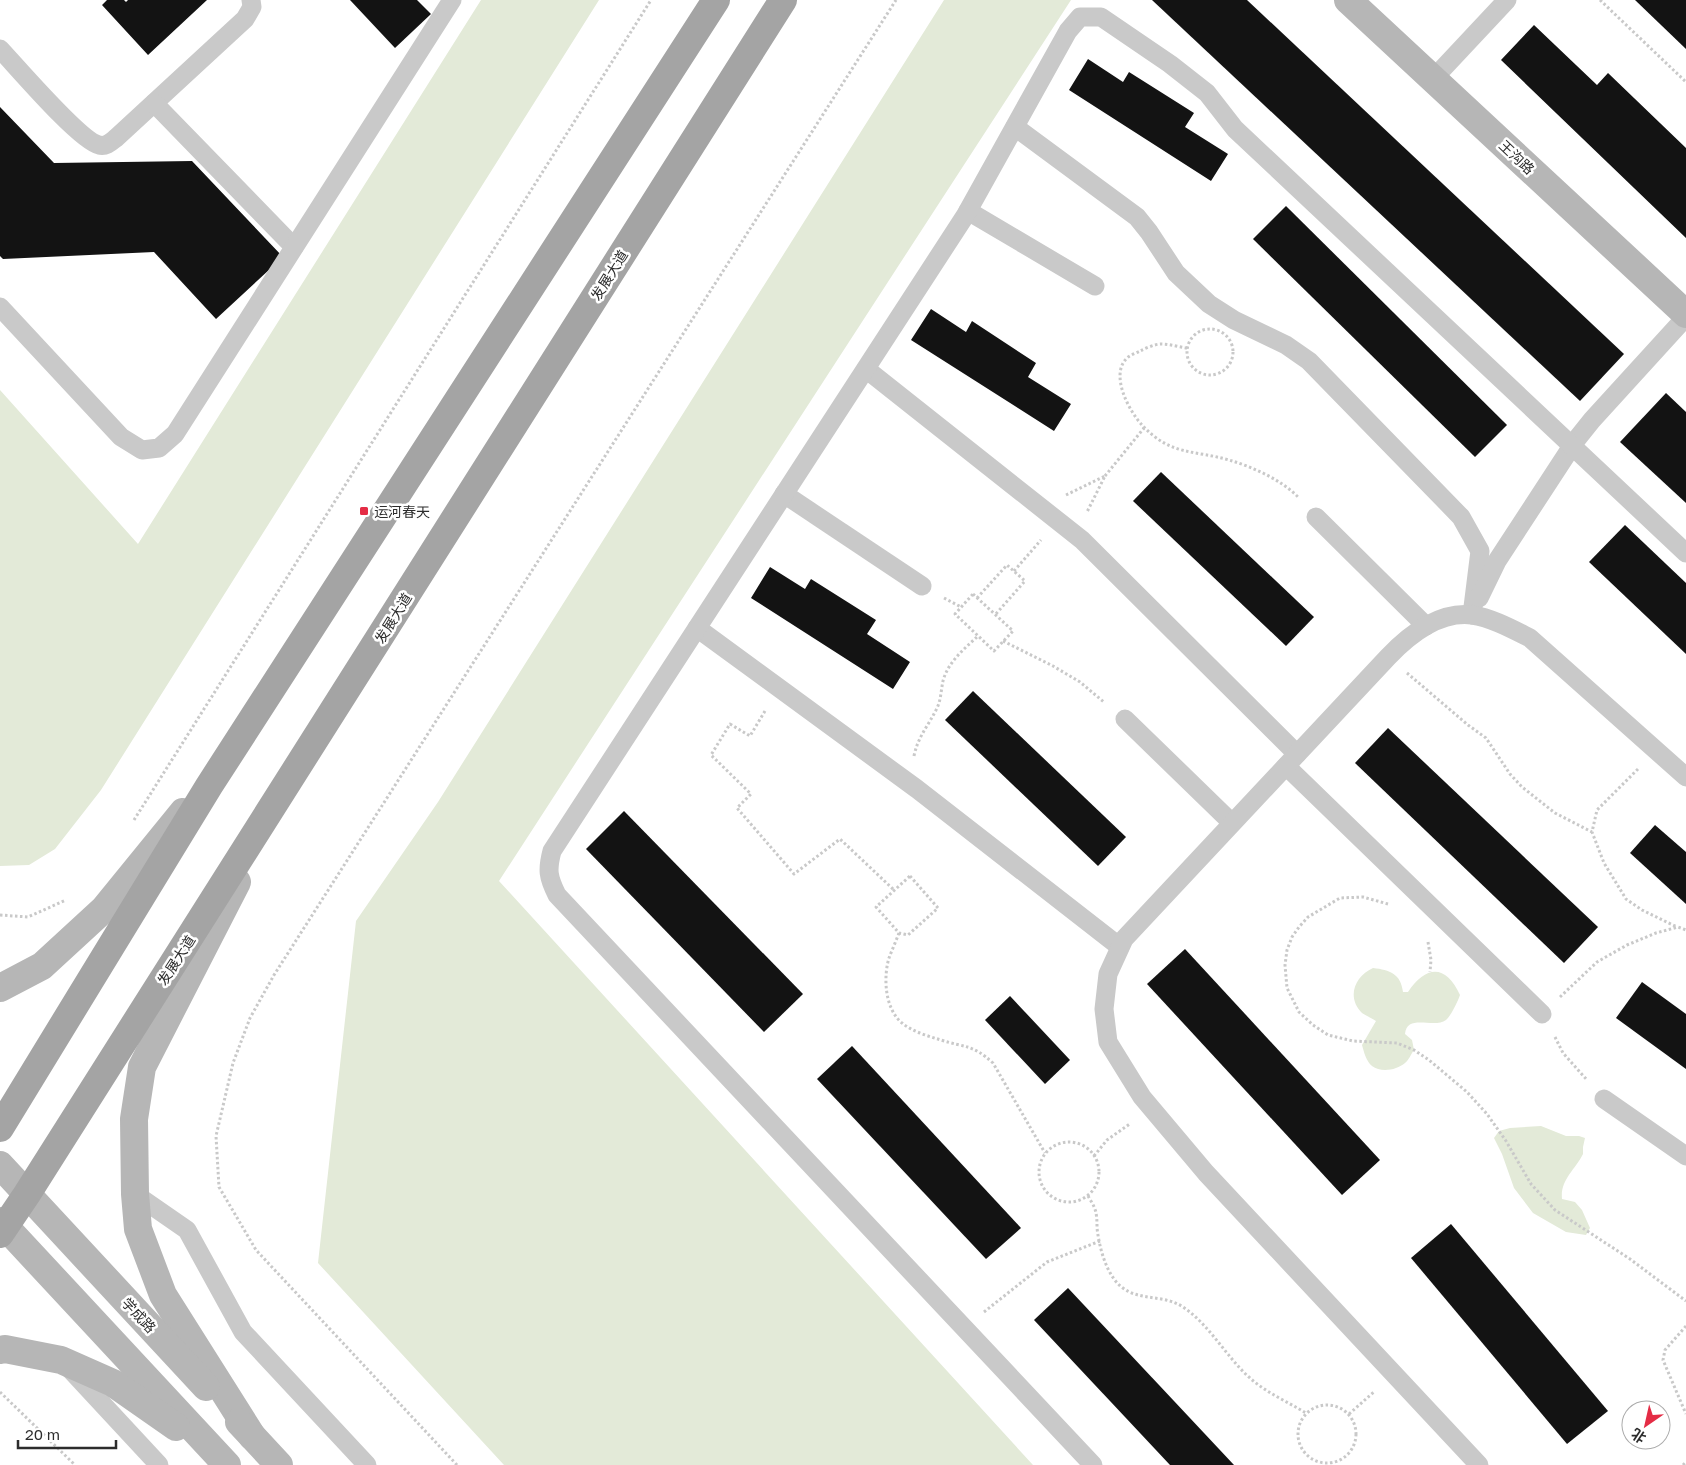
<svg xmlns="http://www.w3.org/2000/svg" width="1686" height="1465" font-family="'Golos Text','Noto Sans SC',sans-serif">
  <style>
    .green { fill: #e3ead8 }
    .building { fill: #131313 }
    .lines { fill: none; stroke-linecap: round; stroke-linejoin: round }
    .path { stroke: #c9c9c9; stroke-width: 3; stroke-dasharray: 2.5 2.5; stroke-linecap: butt }
    .lane { stroke: #c9c9c9; stroke-width: 19 }
    .secondary { stroke: #b6b6b6; stroke-width: 28 }
    .primary { stroke: #a4a4a4; stroke-width: 28 }
    .poi-dot { fill: #e42c45; stroke: #fff; stroke-width: 2 }
    .labels { text-anchor: middle; dominant-baseline: central; stroke-width: 5; stroke-linejoin: round; paint-order: stroke }
    .street-label { font-size: 14px; fill: #2c2c2c; stroke: #fff }
    .poi-label { font-size: 14px; fill: #2c2c2c; stroke: #fff; text-anchor: start }
  </style>
  <rect width="100%" height="100%" fill="#fff"/>
  <!-- green -->
  <g class="green">
    <path d="M481,0h118l-498,790 -46,59 -26,16 -29,1v-476l138,154z"/>
    <path d="M944,0h127l-572,881 534,584h-529l-186,-202 38,-342 82,-119z"/>
    <path d="M1373,968c17,2 28,6 30,24h5c18,-27 38,-28 52,3 -2,6 -9,21 -14,25 -12,9 -39,-7 -41,14l7,6 2,10c-3,4 -5,10 -9,13 -8,7 -24,10 -33,3 -6,-5 -8,-14 -10,-21l14,-24c-4,-3 -10,-5 -14,-8 -16,-16 -7,-37 11,-45z"/>
    <path d="M1541,1126l25,10h13l6,2 -2,9v7c-8,16 -23,26 -21,45l13,3 7,8 8,18 -4,7 -20,-3 -33,-19 -19,-25 -12,-34 -8,-16 5,-7 11,-3z"/>
  </g>
  <!-- building -->
  <g class="building">
    <path d="M107,0h17l2,2 2,-2h79l-59,55 -46,-50z"/>
    <path d="M350,0h67l14,14 -36,34z"/>
    <path d="M1152,0h95l377,354 -44,47z"/>
    <path d="M1635,0h51v49z"/>
    <path d="M1534,25l63,60 11,-12 78,75v90l-185,-178z"/>
    <path d="M1088,59l35,23 6,-10 65,41 -9,14 43,27 -17,27 -142,-91z"/>
    <path d="M0,107l54,56 138,-2 91,96 -67,62 -62,-67 -151,7 -3,-3z"/>
    <path d="M1286,206l221,219 -32,32 -222,-218z"/>
    <path d="M931,309l35,23 6,-11 64,42 -8,14 43,27 -17,27 -143,-91z"/>
    <path d="M1666,393l20,19v91l-66,-61z"/>
    <path d="M1161,472l153,145 -28,29 -153,-145z"/>
    <path d="M1625,525l61,58v71l-97,-92z"/>
    <path d="M770,567l35,22 6,-10 65,41 -9,14 43,28 -17,27 -142,-91z"/>
    <path d="M973,691l153,146 -28,29 -153,-146z"/>
    <path d="M1388,728l210,199 -34,36 -209,-200z"/>
    <path d="M624,811l179,183 -39,38 -178,-183z"/>
    <path d="M1655,825l31,27v52l-56,-51z"/>
    <path d="M1185,949l195,211 -38,35 -195,-211z"/>
    <path d="M1642,982l44,32v55l-70,-51z"/>
    <path d="M1010,996l60,64 -25,24 -60,-64z"/>
    <path d="M852,1046l169,182 -35,31 -169,-180z"/>
    <path d="M1451,1224l157,187 -41,33 -156,-186z"/>
    <path d="M1068,1288l166,177h-64l-136,-145z"/>
  </g>
  <g class="lines">
    <!-- path -->
    <g class="path">
      <path d="M1600,0l86,82"/>
      <circle cx="1210" cy="352" r="23"/>
      <path d="M1187,348c-8,-1 -17,-4 -26,-4 -6,0 -15,4 -21,7 -4,2 -10,4 -13,7 -18,17 3,55 16,68 28,30 52,24 86,34 24,7 53,20 70,38"/>
      <path d="M1105,476l39,-48"/>
      <path d="M1066,495l39,-19 -18,36"/>
      <path d="M1014,571l27,-31"/>
      <path d="M973,594l40,37 -19,20 -39,-37z"/>
      <path d="M944,598l17,9"/>
      <path d="M977,598l30,-33 18,16 -30,34"/>
      <path d="M1003,641l50,25 27,16 25,21"/>
      <path d="M1407,673l61,52 18,13 24,36 12,13 33,26 37,19"/>
      <path d="M765,711l-15,25 -20,-12 -19,31 40,39 -14,14 57,66 46,-35 54,51"/>
      <path d="M914,756c4,-20 15,-31 23,-48 4,-8 4,-18 6,-27 5,-19 21,-32 35,-45"/>
      <path d="M1638,769l-41,41 -5,22 12,31 22,36 16,11 35,17"/>
      <path d="M134,820l517,-820"/>
      <path d="M910,876l28,32 -30,27 -9,-2 -23,-26z"/>
      <path d="M1388,904l-25,-7 -23,1 -32,19 -9,10 -7,10 -5,13 -2,15 2,23 12,24 14,13 15,10 25,6 44,2 17,7 15,10 38,32 20,22 19,27 25,43 24,26 75,49 56,42"/>
      <path d="M0,915l28,2 38,-17"/>
      <path d="M899,933c-3,8 -7,17 -10,25 -6,20 -4,51 13,65 11,9 26,13 39,17 25,8 31,4 52,23l52,90"/>
      <path d="M1428,942l3,18 -1,12"/>
      <path d="M1560,997l37,-35 30,-17 29,-12 22,-6 8,3"/>
      <path d="M1555,1037l8,16 24,27"/>
      <circle cx="1069" cy="1172" r="30"/>
      <path d="M1094,1156l13,-16 24,-17"/>
      <path d="M1088,1196c3,5 7,11 8,17 1,5 1,10 1,15 2,17 7,37 17,51 18,25 46,13 69,28 27,18 43,50 68,72 16,14 37,23 55,34"/>
      <path d="M984,1312l63,-50 53,-21"/>
      <path d="M1686,1326l-21,24 -2,10 23,54"/>
      <path d="M0,1392l75,73"/>
      <circle cx="1327" cy="1434" r="29"/>
      <path d="M1349,1414l26,-23"/>
      <path d="M457,1465l-201,-215 -37,-63 -3,-51 17,-73 17,-45 24,-43 622,-975"/>
      <path d="M1683,1465l3,-3"/>
    </g>
    <!-- lane -->
    <g class="lane">
      <path d="M0,49c17,18 80,92 99,96 7,2 12,-3 17,-7l129,-119 7,-12 -1,-7"/>
      <path d="M1433,79l74,-79"/>
      <path d="M154,103l140,144"/>
      <path d="M1015,127l122,90 12,15 27,41 33,31 25,16 52,25 23,16 152,156 19,34 -8,64"/>
      <path d="M968,211l127,75"/>
      <path d="M0,307l121,130 21,13 17,-2 16,-14 277,-434"/>
      <path d="M866,369l216,171 215,214"/>
      <path d="M784,494l138,92"/>
      <path d="M1316,517l110,109"/>
      <path d="M1479,598l18,-37 79,-121 16,-20 94,-103"/>
      <path d="M697,628l220,161 203,158"/>
      <path d="M1125,719l107,104"/>
      <path d="M1286,766l256,248"/>
      <path d="M1604,1099l82,57"/>
      <path d="M135,1194l52,36 56,102 124,133"/>
      <path d="M69,1368l90,97"/>
      <path d="M1093,1465l-536,-570c-9,-18 -10,-25 -5,-44l413,-635 103,-185 12,-14h21l69,47 37,29 28,36 451,424"/>
      <path d="M1479,1465l-273,-292 -64,-76 -34,-55 -4,-33 4,-35 16,-35 264,-282c21,-22 51,-46 84,-42 20,3 40,14 58,23l156,139"/>
    </g>
    <!-- secondary -->
    <g class="secondary">
      <path d="M1348,0l338,314"/>
      <path d="M237,882l-95,185 -8,52 1,75 3,35 25,66 89,141"/>
      <path d="M0,988l42,-22 62,-57 79,-97"/>
      <path d="M0,1165l206,222"/>
      <path d="M0,1221l227,244"/>
      <path d="M0,1350l5,-1 56,11 52,23 63,44"/>
      <path d="M239,1422l40,43"/>
    </g>
    <!-- primary -->
    <g class="primary">
      <path d="M0,1128l209,-342 507,-786"/>
      <path d="M0,1234l27,-40 756,-1194"/>
    </g>
  </g>
  <!-- markers -->
  <rect class="poi-dot" x="359" y="506" width="10" height="10" rx="2.5"/>
  <g class="labels">
    <!-- street labels -->
    <g class="street-label">
      <text transform="translate(1517 157) rotate(43)">王沟路</text>
      <text transform="translate(609 275) rotate(-58)">发展大道</text>
      <text transform="translate(393 618) rotate(-58)">发展大道</text>
      <text transform="translate(176 960) rotate(-57)">发展大道</text>
      <text transform="translate(139 1315) rotate(47)">学成路</text>
    </g>
    <!-- poi labels -->
    <g class="poi-label">
      <text x="374" y="511">运河春天</text>
    </g>
  </g>
  <!-- north arrow -->
  <g transform="translate(1646 1425) rotate(214)"><circle r="24" fill="#ffffff" stroke="#ababab"/>
  <path d="M0-4L9 19L0 12L-9 19Z" fill="#e42c45"/>
  <text y="-8" font-size="14" font-weight="bold" text-anchor="middle" fill="#2c2c2c">北</text>
  </g>
  <!-- scale -->
  <path d="M18 1440v8h98v-8" fill="none" stroke="#2c2c2c" stroke-width="2.5"/>
  <text x="25" y="1440" font-size="15" fill="#2c2c2c" stroke="#ffffff" stroke-width="4" paint-order="stroke">20 m</text>
</svg>
